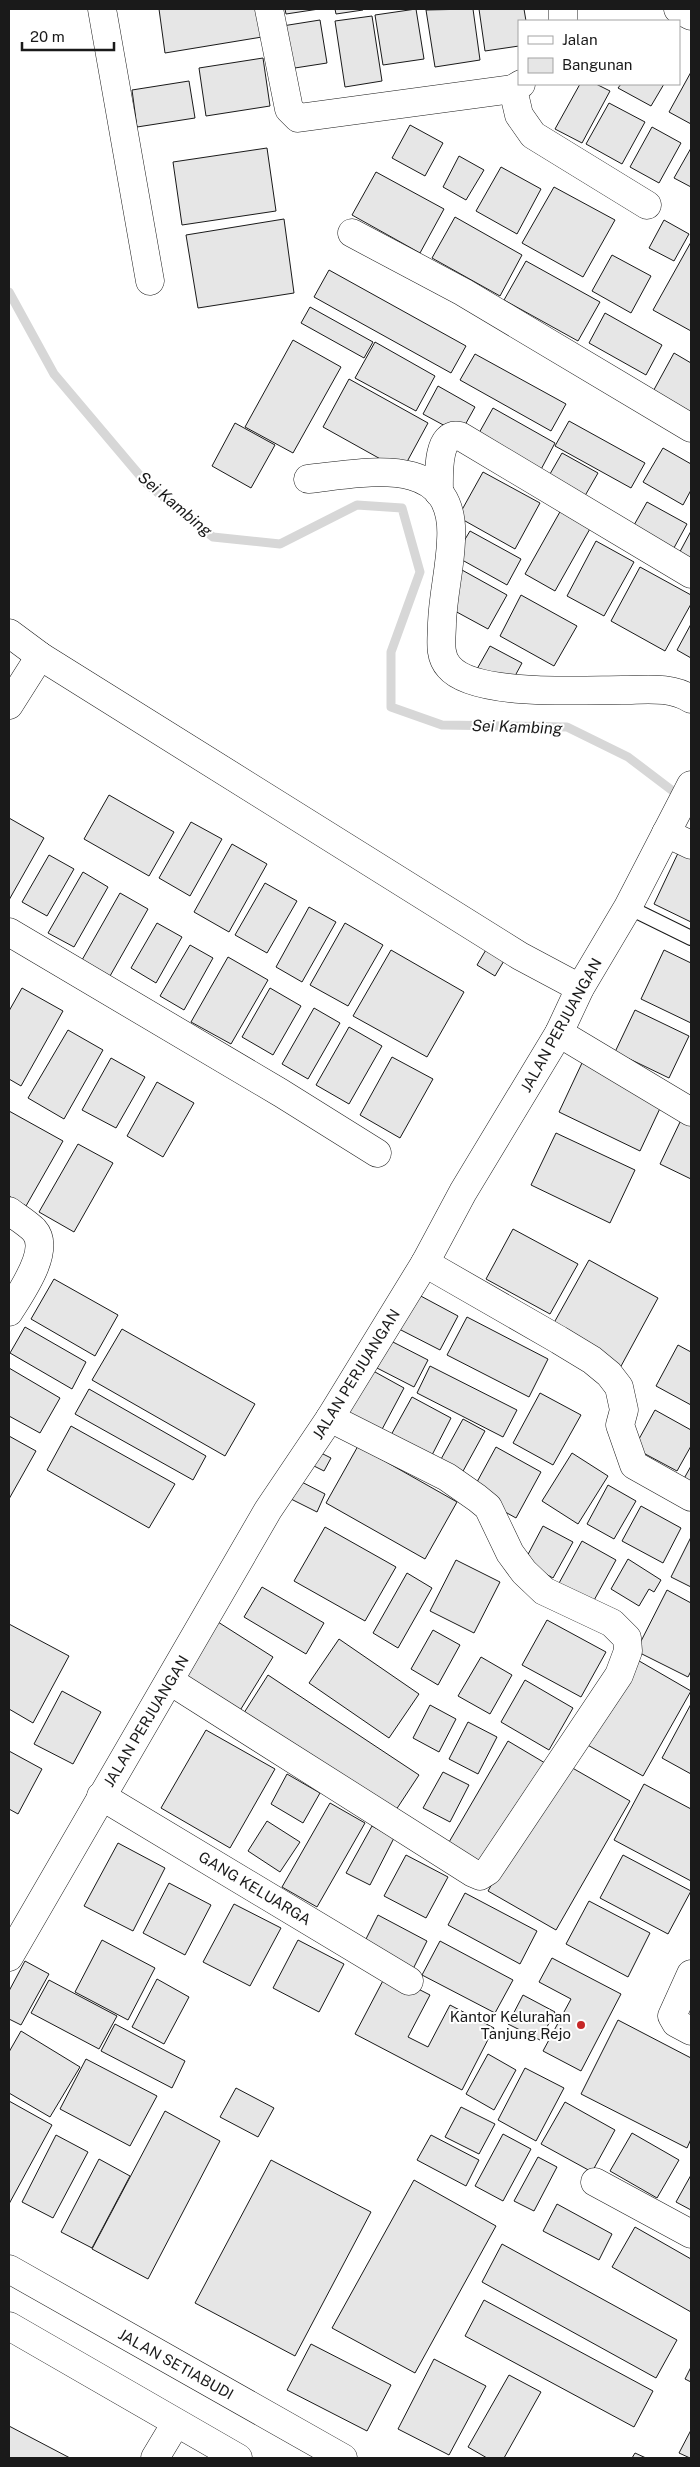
<svg xmlns="http://www.w3.org/2000/svg" width="700" height="2467" font-family="'Public Sans',sans-serif">
  <style>
    .lines { fill: none; stroke-linecap: round; stroke-linejoin: round }
    .stream { stroke: #d7d7d7; stroke-width: 9 }
    .building { fill: #e6e6e6; stroke: #1a1a1a }
    .lane-casing { stroke: #1a1a1a; stroke-width: 16 }
    .street-casing { stroke: #1a1a1a; stroke-width: 29 }
    .primary-casing { stroke: #1a1a1a; stroke-width: 29 }
    .lane { stroke: #fff; stroke-width: 14 }
    .street { stroke: #fff; stroke-width: 28 }
    .primary { stroke: #fff; stroke-width: 28 }
    .poi-dot { fill: #c62828; stroke: #fff; stroke-width: 2 }
    .labels { text-anchor: middle; dominant-baseline: central; stroke-width: 4; stroke-linejoin: round; paint-order: stroke }
    .street-label { font-size: 15px; fill: #1a1a1a; stroke: #fff }
    .poi-label { font-size: 15px; fill: #1a1a1a; stroke: #fff; text-anchor: end }
    .water-label { font-size: 16px; font-style: italic; fill: #1a1a1a; stroke: #fff }
  </style>
  <rect width="100%" height="100%" fill="#fff"/>
  <g class="lines">
    <!-- stream -->
    <path class="stream" d="M9,292l45,82 93,110 66,53 67,7 77,-39 45,3 18,64 -29,80v55l51,18 125,2 61,30 54,41"/>
  </g>
  <!-- building -->
  <g class="building">
    <path d="M159,9h99l4,28 -97,16z"/>
    <path d="M285,9h34l-33,5z"/>
    <path d="M335,9h27l1,1 -27,4z"/>
    <path d="M416,9l8,50 -41,6 -8,-50z"/>
    <path d="M473,9l7,51 -45,7 -9,-57z"/>
    <path d="M479,9h45l2,12h-7v25l-34,5z"/>
    <path d="M372,16l10,65 -37,6 -10,-66z"/>
    <path d="M320,20l7,43 -45,7 -6,-43z"/>
    <path d="M263,58l7,48 -64,10 -7,-48z"/>
    <path d="M691,72v52l-22,-12z"/>
    <path d="M189,81l6,37 -58,9 -5,-37z"/>
    <path d="M580,84h16l14,7 -28,52 -27,-14z"/>
    <path d="M621,84h43l-13,22 -33,-18z"/>
    <path d="M609,103l36,19 -23,42 -36,-20z"/>
    <path d="M410,125l33,18 -18,33 -33,-18z"/>
    <path d="M652,127l29,16 -22,40 -29,-16z"/>
    <path d="M267,148l9,63 -94,14 -9,-63z"/>
    <path d="M691,148v39l-17,-9z"/>
    <path d="M459,156l25,14 -18,30 -23,-13z"/>
    <path d="M501,167l40,22 -24,45 -41,-23z"/>
    <path d="M376,172l68,37 -24,44 -68,-38z"/>
    <path d="M554,187l61,33 -32,57 -61,-34z"/>
    <path d="M455,217l67,38 -22,41 -68,-38z"/>
    <path d="M284,219l10,74 -96,15 -12,-73z"/>
    <path d="M664,220l25,14 -15,27 -25,-13z"/>
    <path d="M691,242v89l-38,-21z"/>
    <path d="M612,255l39,21 -20,37 -39,-22z"/>
    <path d="M526,261l74,41 -22,39 -74,-41z"/>
    <path d="M329,270l137,76 -15,27 -137,-76z"/>
    <path d="M310,307l63,35 -9,16 -63,-35z"/>
    <path d="M605,313l57,32 -16,30 -57,-32z"/>
    <path d="M293,340l48,27 -48,86 -48,-26z"/>
    <path d="M375,342l60,34 -19,35 -61,-33z"/>
    <path d="M674,353l17,10v57l-41,-23z"/>
    <path d="M475,354l91,50 -15,27 -91,-51z"/>
    <path d="M349,379l79,44 -26,48 -79,-44z"/>
    <path d="M438,386l37,21 -15,27 -37,-20z"/>
    <path d="M493,408l62,35 -18,34 -63,-35z"/>
    <path d="M569,421l76,42 -14,25 -76,-42z"/>
    <path d="M235,423l40,22 -24,43 -39,-22z"/>
    <path d="M663,448l28,16v26l-8,15 -40,-23z"/>
    <path d="M562,453l36,20 -16,28 -36,-20z"/>
    <path d="M483,472l57,31 -25,46 -57,-32z"/>
    <path d="M647,502l40,22 -18,33 -40,-23z"/>
    <path d="M561,510l30,17 -36,64 -30,-17z"/>
    <path d="M470,531l51,28 -14,26 -52,-29z"/>
    <path d="M691,531v39l-16,-9z"/>
    <path d="M596,541l38,21 -30,54 -37,-20z"/>
    <path d="M640,567l51,28v9l-26,47 -54,-30z"/>
    <path d="M462,570l45,25 -19,34 -46,-25z"/>
    <path d="M521,595l56,31 -23,40 -54,-30z"/>
    <path d="M691,624v34l-14,-8z"/>
    <path d="M490,646l32,17 -13,24 -32,-18z"/>
    <path d="M109,795l65,37 -25,44 -65,-37z"/>
    <path d="M9,818l35,20 -35,62z"/>
    <path d="M191,822l31,17 -32,57 -31,-18z"/>
    <path d="M232,844l35,20 -38,68 -35,-20z"/>
    <path d="M679,851l12,6v65l-37,-18z"/>
    <path d="M49,855l25,14 -27,47 -25,-14z"/>
    <path d="M83,872l25,15 -34,60 -26,-14z"/>
    <path d="M265,883l32,18 -30,52 -32,-18z"/>
    <path d="M120,893l28,16 -38,67 -28,-16z"/>
    <path d="M309,907l27,15 -34,60 -26,-15z"/>
    <path d="M157,923l25,14 -26,46 -25,-15z"/>
    <path d="M345,923l38,22 -35,61 -38,-21z"/>
    <path d="M490,943l18,11 -13,22 -18,-11z"/>
    <path d="M190,945l23,13 -29,52 -24,-14z"/>
    <path d="M391,950l73,42 -37,65 -74,-41z"/>
    <path d="M664,950l27,13v60l-50,-24z"/>
    <path d="M228,957l40,23 -37,64 -40,-22z"/>
    <path d="M22,988l41,23 -42,75 -12,-7v-68z"/>
    <path d="M270,988l31,18 -28,49 -31,-18z"/>
    <path d="M314,1008l26,15 -32,56 -26,-15z"/>
    <path d="M635,1010l54,26 -20,42 -54,-26z"/>
    <path d="M349,1027l33,19 -33,58 -33,-19z"/>
    <path d="M68,1030l35,20 -39,69 -36,-21z"/>
    <path d="M392,1057l41,22 -33,59 -40,-23z"/>
    <path d="M111,1058l34,19 -29,51 -34,-18z"/>
    <path d="M582,1063l81,39 -23,49 -81,-39z"/>
    <path d="M157,1082l37,21 -31,54 -36,-21z"/>
    <path d="M9,1111l54,30 -37,65 -17,-10z"/>
    <path d="M681,1120l10,6v53l-31,-15z"/>
    <path d="M556,1133l79,37 -25,53 -79,-38z"/>
    <path d="M78,1144l35,19 -39,69 -35,-20z"/>
    <path d="M513,1229l65,35 -28,50 -64,-35z"/>
    <path d="M589,1260l69,38 -38,70 -70,-38z"/>
    <path d="M54,1279l64,36 -23,41 -64,-37z"/>
    <path d="M417,1294l41,22 -18,34 -41,-21z"/>
    <path d="M467,1317l81,42 -19,38 -82,-42z"/>
    <path d="M25,1327l61,35 -14,27 -62,-36z"/>
    <path d="M122,1329l133,75 -30,52 -133,-76z"/>
    <path d="M391,1341l37,19 -14,27 -37,-19z"/>
    <path d="M678,1345l13,7v53l-35,-19z"/>
    <path d="M430,1366l87,44 -14,27 -86,-44z"/>
    <path d="M366,1367l38,21 -25,47 -38,-21z"/>
    <path d="M9,1368l51,30 -20,35 -31,-17z"/>
    <path d="M89,1389l117,67 -13,24 -118,-66z"/>
    <path d="M540,1393l41,22 -28,50 -40,-22z"/>
    <path d="M412,1397l39,21 -20,39 -40,-22z"/>
    <path d="M655,1410l36,20v16l-14,25 -43,-23z"/>
    <path d="M463,1419l22,12 -23,42 -22,-12z"/>
    <path d="M71,1426l104,58 -26,44 -102,-58z"/>
    <path d="M9,1436l27,15 -27,48z"/>
    <path d="M358,1446l99,56 -32,57 -99,-56z"/>
    <path d="M496,1447l45,25 -25,46 -45,-25z"/>
    <path d="M315,1450l16,8 -7,13 -16,-8z"/>
    <path d="M572,1453l36,23 -30,48 -36,-23z"/>
    <path d="M691,1466v23l-10,-5z"/>
    <path d="M294,1478l31,16 -8,18 -32,-16z"/>
    <path d="M608,1485l28,16 -22,38 -27,-15z"/>
    <path d="M641,1506l40,22 -18,35 -41,-22z"/>
    <path d="M543,1526l30,16 -20,36 -29,-16z"/>
    <path d="M325,1527l71,40 -31,54 -71,-40z"/>
    <path d="M691,1537v50l-20,-10z"/>
    <path d="M582,1541l34,19 -24,44 -34,-19z"/>
    <path d="M628,1559l33,21 -7,12 -5,-3 -10,17 -28,-17z"/>
    <path d="M456,1560l44,22 -26,51 -44,-22z"/>
    <path d="M407,1573l25,15 -34,60 -25,-15z"/>
    <path d="M262,1587l62,36 -18,31 -62,-37z"/>
    <path d="M667,1590l24,13v68l-3,6 -52,-26z"/>
    <path d="M547,1620l59,32 -25,45 -59,-32z"/>
    <path d="M218,1622l55,35 -37,60 -55,-34z"/>
    <path d="M9,1624l60,32 -36,67 -24,-14z"/>
    <path d="M433,1630l27,15 -22,40 -27,-16z"/>
    <path d="M339,1639l80,55 -30,44 -80,-55z"/>
    <path d="M481,1657l31,18 -22,39 -32,-18z"/>
    <path d="M634,1658l57,33 -48,85 -59,-33z"/>
    <path d="M268,1675l151,100 -27,41 -150,-100z"/>
    <path d="M525,1680l48,28 -24,42 -48,-28z"/>
    <path d="M62,1691l39,21 -28,52 -39,-20z"/>
    <path d="M691,1704v70l-29,-16z"/>
    <path d="M430,1705l26,14 -17,33 -26,-14z"/>
    <path d="M468,1722l29,15 -19,37 -29,-15z"/>
    <path d="M206,1730l69,39 -45,79 -69,-40z"/>
    <path d="M508,1741l37,22 -63,107 -37,-21z"/>
    <path d="M9,1751l33,18 -24,45 -9,-5z"/>
    <path d="M562,1762l68,39 -74,129 -68,-39z"/>
    <path d="M443,1772l26,13 -19,37 -27,-14z"/>
    <path d="M287,1774l33,19 -17,30 -32,-19z"/>
    <path d="M644,1784l47,25v72l-77,-41z"/>
    <path d="M330,1803l35,20 -48,84 -35,-20z"/>
    <path d="M267,1821l33,21 -20,30 -32,-21z"/>
    <path d="M372,1826l22,12 -24,47 -24,-12z"/>
    <path d="M118,1843l47,25 -32,63 -49,-25z"/>
    <path d="M406,1855l42,22 -22,41 -42,-22z"/>
    <path d="M623,1855l68,36 -23,43 -68,-36z"/>
    <path d="M169,1883l42,22 -26,50 -42,-22z"/>
    <path d="M465,1893l72,38 -17,33 -72,-39z"/>
    <path d="M589,1901l61,32 -22,44 -62,-33z"/>
    <path d="M234,1904l47,24 -31,58 -47,-24z"/>
    <path d="M378,1915l49,26 -14,28 -49,-26z"/>
    <path d="M102,1940l53,28 -27,52 -53,-28z"/>
    <path d="M298,1940l46,24 -25,48 -46,-24z"/>
    <path d="M440,1941l73,39 -18,33 -73,-38z"/>
    <path d="M552,1958l69,36 -40,77 -38,-20 28,-52 -32,-17z"/>
    <path d="M25,1961l24,13 -28,51 -12,-6v-28z"/>
    <path d="M387,1973l43,22 -22,42 20,10 22,-42 44,23 -32,62 -107,-56z"/>
    <path d="M157,1979l32,18 -25,47 -32,-17z"/>
    <path d="M49,1980l68,36 -18,33 -68,-36z"/>
    <path d="M523,1995l32,17 -15,28 -32,-16z"/>
    <path d="M618,2020l73,38v81l-4,9 -106,-54z"/>
    <path d="M115,2024l70,37 -13,27 -71,-37z"/>
    <path d="M21,2031l59,36 -30,50 -41,-24v-41z"/>
    <path d="M488,2054l28,16 -22,40 -28,-16z"/>
    <path d="M86,2059l71,37 -27,50 -70,-37z"/>
    <path d="M525,2068l39,20 -28,53 -38,-21z"/>
    <path d="M236,2088l38,20 -16,29 -38,-20z"/>
    <path d="M9,2101l43,24 -43,79z"/>
    <path d="M565,2102l50,28 -23,42 -51,-28z"/>
    <path d="M461,2107l34,17 -16,30 -34,-17z"/>
    <path d="M165,2111l55,30 -72,138 -56,-30z"/>
    <path d="M632,2133l47,27 -22,38 -47,-27z"/>
    <path d="M503,2134l28,15 -28,52 -28,-15z"/>
    <path d="M56,2135l32,17 -35,66 -31,-16z"/>
    <path d="M431,2135l48,25 -13,26 -49,-26z"/>
    <path d="M538,2157l19,10 -23,44 -20,-10z"/>
    <path d="M99,2159l31,17 -38,72 -31,-16z"/>
    <path d="M271,2160l100,52 -76,144 -100,-53z"/>
    <path d="M691,2175v35l-15,-8z"/>
    <path d="M414,2180l82,46 -81,147 -83,-45z"/>
    <path d="M557,2204l55,30 -13,26 -56,-29z"/>
    <path d="M635,2227l56,32v53l-79,-45z"/>
    <path d="M502,2244l175,96 -21,38 -174,-96z"/>
    <path d="M484,2300l169,91 -19,36 -169,-91z"/>
    <path d="M311,2344l80,41 -24,46 -80,-41z"/>
    <path d="M434,2359l52,27 -37,69 -51,-26z"/>
    <path d="M691,2367v15l-6,-3z"/>
    <path d="M509,2375l32,17 -37,66h-17l-19,-11z"/>
    <path d="M9,2426l61,32h-61z"/>
    <path d="M691,2430v28h-1l-11,-5z"/>
    <path d="M635,2453l11,5h-14z"/>
  </g>
  <g class="lines">
    <defs>
      <path id="lane" d="M628,907l63,31"/>
      <g id="street">
        <path d="M102,9l48,272"/>
        <path d="M269,9l20,100 9,9 215,-29"/>
        <path d="M678,9l13,7"/>
        <path d="M563,21v-12"/>
        <path d="M521,84l-8,5 6,26 14,20 114,70"/>
        <path d="M352,233l111,59 228,136"/>
        <path d="M308,479c57,-6 149,-28 143,62 -1,28 -8,54 -9,82 0,15 -4,32 7,44 25,30 134,23 173,23 24,0 48,-4 69,9"/>
        <path d="M439,493c0,-14 -3,-63 21,-57l231,138"/>
        <path d="M9,633l31,23 480,300 60,32"/>
        <path d="M9,705l31,-49"/>
        <path d="M666,833l25,12"/>
        <path d="M9,932l272,161 96,60"/>
        <path d="M559,1033l132,79"/>
        <path d="M9,1211c8,6 18,12 25,19 18,20 -14,64 -25,82"/>
        <path d="M425,1263l134,77 33,20 17,14 10,13 5,23 -4,15 14,40 57,32"/>
        <path d="M170,1681l303,192 7,3 8,-5 131,-196 9,-24 -1,-13 -15,-15 -68,-32 -20,-19 -14,-19 -22,-46 -11,-9 -30,-21 -117,-59"/>
        <path d="M101,1796l308,185"/>
        <path d="M9,1957l259,-447 62,-92 95,-155 38,-71 96,-159 21,-45 48,-81 63,-122"/>
        <path d="M691,1974l-19,42 4,7 15,8"/>
        <path d="M595,2182l96,52"/>
        <path d="M155,2458l21,-35"/>
      </g>
      <g id="primary">
        <path d="M9,2269l334,189"/>
        <path d="M9,2326l229,132"/>
      </g>
    </defs>
    <!-- lane casing -->
    <use href="#lane" class="lane-casing"/>
    <!-- street casing -->
    <use href="#street" class="street-casing"/>
    <!-- primary casing -->
    <use href="#primary" class="primary-casing"/>
    <!-- lane -->
    <use href="#lane" class="lane"/>
    <!-- street -->
    <use href="#street" class="street"/>
    <!-- primary -->
    <use href="#primary" class="primary"/>
  </g>
  <!-- markers -->
  <circle class="poi-dot" cx="581" cy="2025" r="5"/>
  <g class="labels">
    <!-- street labels -->
    <g class="street-label">
      <text transform="translate(561 1025) rotate(-61)">JALAN PERJUANGAN</text>
      <text transform="translate(356 1374) rotate(-58)">JALAN PERJUANGAN</text>
      <text transform="translate(146 1721) rotate(-59)">JALAN PERJUANGAN</text>
      <text transform="translate(255 1888) rotate(31)">GANG KELUARGA</text>
      <text transform="translate(176 2364) rotate(29)">JALAN SETIABUDI</text>
    </g>
    <!-- poi labels -->
    <g class="poi-label">
      <text x="571" y="2016">Kantor Kelurahan<tspan x="571" dy="17">Tanjung Rejo</tspan></text>
    </g>
    <!-- water labels -->
    <g class="water-label">
      <text transform="translate(175 504) rotate(40)">Sei Kambing</text>
      <text transform="translate(517 727) rotate(2)">Sei Kambing</text>
    </g>
  </g>
  <!-- border -->
  <rect width="700" height="2467" fill="none" stroke="#1a1a1a" stroke-width="20"/>
  <!-- legend -->
  <rect x="518" y="20" width="162" height="65" fill="#ffffff" stroke="#a3a3a3"/>
  <rect x="528" y="36" width="25" height="8" fill="#ffffff" stroke="#a3a3a3"/>
  <text x="562" y="45" font-size="15" fill="#1a1a1a">Jalan</text>
  <rect x="528" y="58" width="25" height="15" fill="#e6e6e6" stroke="#a3a3a3"/>
  <text x="562" y="70" font-size="15" fill="#1a1a1a">Bangunan</text>
  <!-- scale -->
  <path d="M22 42v8h92v-8" fill="none" stroke="#1a1a1a" stroke-width="2.5"/>
  <text x="30" y="42" font-size="15" fill="#1a1a1a" stroke="#ffffff" stroke-width="4" paint-order="stroke">20 m</text>
</svg>
